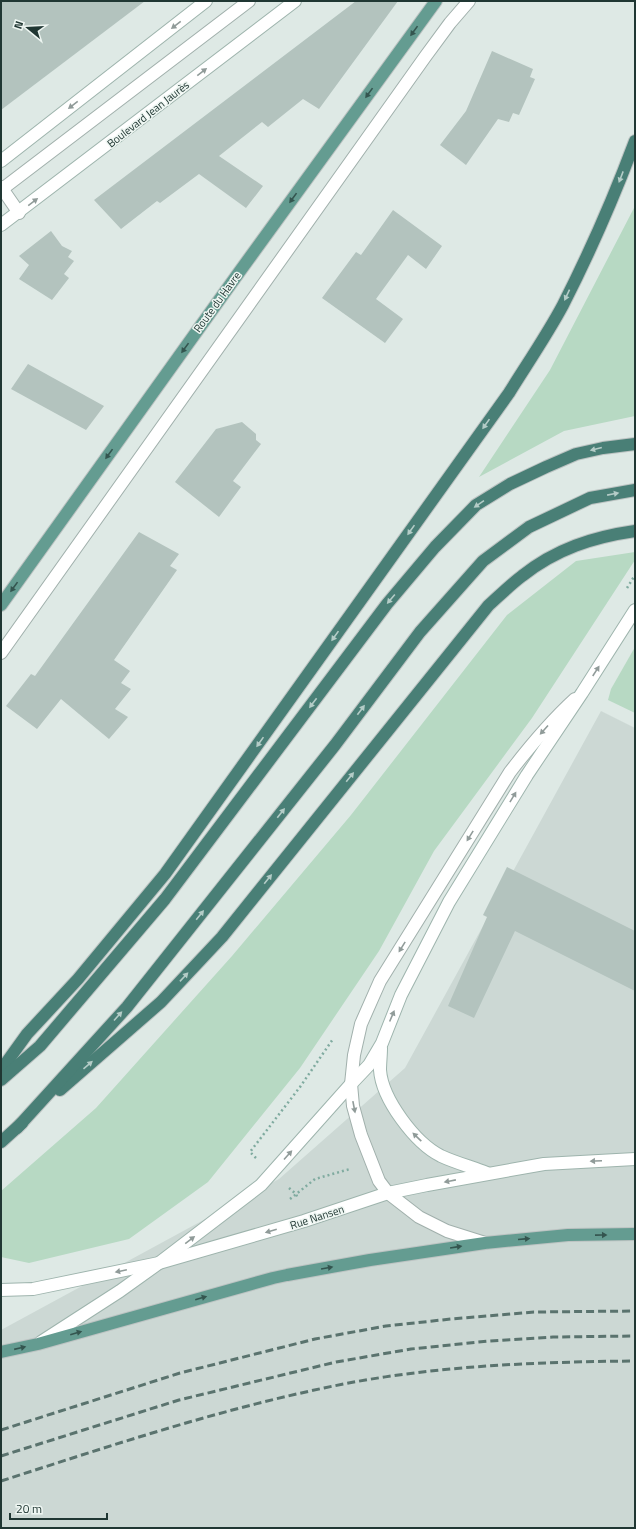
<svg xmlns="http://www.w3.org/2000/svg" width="636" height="1529" font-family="'Titillium Web',sans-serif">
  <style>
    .built { fill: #ccd8d4 }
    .green { fill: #b7d9c3 }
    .building { fill: #b3c3be }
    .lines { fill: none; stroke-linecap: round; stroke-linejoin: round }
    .service-casing { stroke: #a1b0ac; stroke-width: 14 }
    .minor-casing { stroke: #a1b0ac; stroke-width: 14 }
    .secondary-casing { stroke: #9eb4ad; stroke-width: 14 }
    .primary-casing { stroke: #bcc3c2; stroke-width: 14 }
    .trunk-casing { stroke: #bcc3c2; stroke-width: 14 }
    .path { stroke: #80aba0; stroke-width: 2.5; stroke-dasharray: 2 3; stroke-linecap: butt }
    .service { stroke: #fff; stroke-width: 12 }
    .minor { stroke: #fff; stroke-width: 12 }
    .secondary { stroke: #fff; stroke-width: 12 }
    .primary { stroke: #649c91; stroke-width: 12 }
    .trunk { stroke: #497f76; stroke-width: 12 }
    .rail { stroke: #5a736e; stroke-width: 3; stroke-dasharray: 8 4; stroke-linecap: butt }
    .oneway { fill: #909b99 }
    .oneway2 { fill: #34554f }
    .oneway3 { fill: #b4ccc7 }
    .labels { text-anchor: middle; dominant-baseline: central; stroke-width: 3; stroke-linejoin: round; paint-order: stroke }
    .street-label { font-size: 11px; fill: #203733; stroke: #eef6f2 }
  </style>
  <rect width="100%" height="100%" fill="#dee9e5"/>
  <!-- built -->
  <path class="built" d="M601,711l34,17v800h-634v-198l278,-151 126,-111z"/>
  <!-- green -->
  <g class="green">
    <path d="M635,206v210l-71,15 -85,46 71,-107z"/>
    <path d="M635,552v8l-103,158 -98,133 -55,100 -79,117 -92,114 -79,57 -100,24 -28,-6v-66l95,-83 136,-152 119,-141 156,-200 69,-54z"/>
    <path d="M635,647v66l-27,-13 3,-11z"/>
  </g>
  <!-- building -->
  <g class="building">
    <path d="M1,1h144l-144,109z"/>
    <path d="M356,1h42l-79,108 -16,-10 -35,28 -6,-5 -43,34 44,30 -17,22 -47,-34 -39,29 -3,-2 -36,28 -27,-29z"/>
    <path d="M492,51l41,18 -3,8 5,2 -16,36 -6,-2 -4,9 -11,-3 -32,46 -26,-20 26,-34z"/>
    <path d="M393,210l49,36 -16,23 -18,-14 -32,44 27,20 -18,24 -63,-45 34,-46 5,3z"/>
    <path d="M51,231l11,15 10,5 -4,6 6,4 -10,13 5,4 -17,22 -33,-21 10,-14 -10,-9z"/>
    <path d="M28,364l76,42 -18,24 -75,-41z"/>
    <path d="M242,422l14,12v6l5,4 -28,37 8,6 -22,30 -44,-35 41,-53z"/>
    <path d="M139,532l40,22 -9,12 7,4 -63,90 16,11 -9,12 10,6 -16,20 13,8 -19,22 -48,-40 -24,30 -31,-23 25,-32 4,2z"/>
    <path d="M507,867l128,64v60l-120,-60 -41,87 -26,-12 39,-89 -4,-2z"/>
  </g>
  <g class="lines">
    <defs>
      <g id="service">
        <path d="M1,190l248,-189"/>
        <path d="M1,653l424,-596 25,-34 19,-22"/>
        <path d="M485,1243l-38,-12 -28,-14 -31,-24 -9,-12 -18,-46 -8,-29 -2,-22 3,-29 7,-31 19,-43 130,-209c20,-26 41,-51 65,-73"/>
      </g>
      <path id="minor" d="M1,187l18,26"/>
      <g id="secondary">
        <path d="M1,161l205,-160"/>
        <path d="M1,225l294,-224"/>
        <path d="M381,1048c0,7 -1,15 -1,22 2,29 35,73 61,86 15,7 31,11 46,17"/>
        <path d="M1,1290l32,-1 126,-26 145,-42 84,-28 39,-8 117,-21 91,-5"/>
        <path d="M41,1342l79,-51 39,-28 102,-78 90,-101 18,-19 13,-22 19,-48 48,-93 78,-127 55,-82 53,-83"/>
      </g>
      <g id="primary">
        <path d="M1,605l239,-334 196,-270"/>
        <path d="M1,1352l37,-8 235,-66 14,-3 83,-15 115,-17 83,-8 67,-1"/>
      </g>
      <g id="trunk">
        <path d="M1,1070l26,-36 51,-55 87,-105 344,-481c18,-29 38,-58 54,-88 27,-53 51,-108 72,-164"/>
        <path d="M1,1080l39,-34 125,-147 222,-295 48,-57 41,-42 34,-21 36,-17 30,-13 27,-6 32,-4"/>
        <path d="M60,1090l101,-88 61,-65 266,-331c11,-10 22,-21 34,-30 34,-27 71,-39 113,-45"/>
        <path d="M17,1128l110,-121 208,-262 85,-113 63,-71 46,-34 61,-29 45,-8"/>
        <path d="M1,1142l21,-19"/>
      </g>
    </defs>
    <!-- service casing -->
    <use href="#service" class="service-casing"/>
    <!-- minor casing -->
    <use href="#minor" class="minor-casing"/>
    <!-- secondary casing -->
    <use href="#secondary" class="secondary-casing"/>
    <!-- primary casing -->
    <use href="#primary" class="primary-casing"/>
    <!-- trunk casing -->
    <use href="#trunk" class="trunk-casing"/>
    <!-- path -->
    <g class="path">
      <path d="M627,588l8,-13"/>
      <path d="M256,1158l-6,-6 50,-65 33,-48"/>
      <path d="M289,1188l7,6 2,5"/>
      <path d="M290,1199l25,-20 35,-10"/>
    </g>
    <!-- service -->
    <use href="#service" class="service"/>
    <!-- minor -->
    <use href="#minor" class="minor"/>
    <!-- secondary -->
    <use href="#secondary" class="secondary"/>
    <!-- primary -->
    <use href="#primary" class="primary"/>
    <!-- trunk -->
    <use href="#trunk" class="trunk"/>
    <!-- rail -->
    <g class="rail">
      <path d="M1,1430l179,-57 135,-34 71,-13 65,-7 83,-7 101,-1"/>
      <path d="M1,1456l178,-56 157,-38 75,-13 78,-8 64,-4 82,-1"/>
      <path d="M1,1481c106,-34 213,-70 323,-93 102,-22 207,-26 311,-27"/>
    </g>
  </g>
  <!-- one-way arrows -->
  <defs><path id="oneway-solid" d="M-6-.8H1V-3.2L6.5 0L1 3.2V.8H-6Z"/></defs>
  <g class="oneway">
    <use href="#oneway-solid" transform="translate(176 25) rotate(142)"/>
    <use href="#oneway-solid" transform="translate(202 72) rotate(-38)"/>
    <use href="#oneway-solid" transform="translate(73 105) rotate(142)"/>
    <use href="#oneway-solid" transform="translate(33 202) rotate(-37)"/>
    <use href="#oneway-solid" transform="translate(596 671) rotate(-57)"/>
    <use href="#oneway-solid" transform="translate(544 730) rotate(132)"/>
    <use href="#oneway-solid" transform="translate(513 797) rotate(-59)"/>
    <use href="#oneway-solid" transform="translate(470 836) rotate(122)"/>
    <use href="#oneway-solid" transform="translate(402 947) rotate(122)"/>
    <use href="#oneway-solid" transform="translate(392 1016) rotate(-67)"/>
    <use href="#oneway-solid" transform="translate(354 1107) rotate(79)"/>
    <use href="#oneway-solid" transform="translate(417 1137) rotate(-136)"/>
    <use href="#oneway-solid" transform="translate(288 1155) rotate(-48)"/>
    <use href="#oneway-solid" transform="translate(596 1161) rotate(177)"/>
    <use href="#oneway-solid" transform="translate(450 1181) rotate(169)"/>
    <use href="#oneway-solid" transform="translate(271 1231) rotate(164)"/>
    <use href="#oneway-solid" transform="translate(190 1240) rotate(-37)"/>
    <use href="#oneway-solid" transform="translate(121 1271) rotate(168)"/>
  </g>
  <g class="oneway2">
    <use href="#oneway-solid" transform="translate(414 31) rotate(126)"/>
    <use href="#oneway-solid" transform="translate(369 93) rotate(126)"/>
    <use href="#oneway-solid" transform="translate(293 198) rotate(126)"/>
    <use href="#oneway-solid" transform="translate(185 348) rotate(126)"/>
    <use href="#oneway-solid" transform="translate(109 454) rotate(126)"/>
    <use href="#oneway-solid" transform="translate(14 587) rotate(126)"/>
    <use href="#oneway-solid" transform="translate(601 1235) rotate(-1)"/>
    <use href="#oneway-solid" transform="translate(524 1239) rotate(-5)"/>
    <use href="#oneway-solid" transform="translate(456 1247) rotate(-9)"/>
    <use href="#oneway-solid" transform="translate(327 1268) rotate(-10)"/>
    <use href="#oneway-solid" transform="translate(201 1298) rotate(-16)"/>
    <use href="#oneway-solid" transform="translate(76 1333) rotate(-16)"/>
    <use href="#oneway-solid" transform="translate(20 1348) rotate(-13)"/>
  </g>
  <g class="oneway3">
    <use href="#oneway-solid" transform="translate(621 177) rotate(111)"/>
    <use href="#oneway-solid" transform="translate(567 295) rotate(115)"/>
    <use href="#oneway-solid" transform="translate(486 424) rotate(125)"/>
    <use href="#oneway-solid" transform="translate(596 449) rotate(166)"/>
    <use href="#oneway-solid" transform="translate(613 494) rotate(-11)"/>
    <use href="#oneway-solid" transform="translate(479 504) rotate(146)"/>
    <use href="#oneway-solid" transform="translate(411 530) rotate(125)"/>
    <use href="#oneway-solid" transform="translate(391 599) rotate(130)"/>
    <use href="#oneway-solid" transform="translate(335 636) rotate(125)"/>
    <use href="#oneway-solid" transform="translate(313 703) rotate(127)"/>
    <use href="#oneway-solid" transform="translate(361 710) rotate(-53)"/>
    <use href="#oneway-solid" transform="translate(260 742) rotate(125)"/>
    <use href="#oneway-solid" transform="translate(350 777) rotate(-51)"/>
    <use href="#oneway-solid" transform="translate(281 813) rotate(-52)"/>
    <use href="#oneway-solid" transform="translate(268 879) rotate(-51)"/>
    <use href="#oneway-solid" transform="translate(200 915) rotate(-51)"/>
    <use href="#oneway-solid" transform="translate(184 977) rotate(-47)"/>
    <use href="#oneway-solid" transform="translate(118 1016) rotate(-48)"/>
    <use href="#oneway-solid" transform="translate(88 1065) rotate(-41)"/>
  </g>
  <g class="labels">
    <!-- street labels -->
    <g class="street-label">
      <text transform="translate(148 114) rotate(-38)">Boulevard Jean Jaurès</text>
      <text transform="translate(217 302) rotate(-54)">Route du Havre</text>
      <text transform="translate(317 1217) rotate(-18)">Rue Nansen</text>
    </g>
  </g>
  <!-- border -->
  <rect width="636" height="1529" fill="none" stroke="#203733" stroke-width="4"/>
  <!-- north arrow -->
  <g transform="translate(28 28) rotate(288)" stroke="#eef6f2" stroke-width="3" paint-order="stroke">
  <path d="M0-3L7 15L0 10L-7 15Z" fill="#203733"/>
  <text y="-6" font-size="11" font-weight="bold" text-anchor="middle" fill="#203733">N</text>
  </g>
  <!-- scale -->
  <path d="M10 1513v6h97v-6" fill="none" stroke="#203733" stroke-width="2"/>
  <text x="16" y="1513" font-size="12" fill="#203733" stroke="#eef6f2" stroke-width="3" paint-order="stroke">20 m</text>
</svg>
